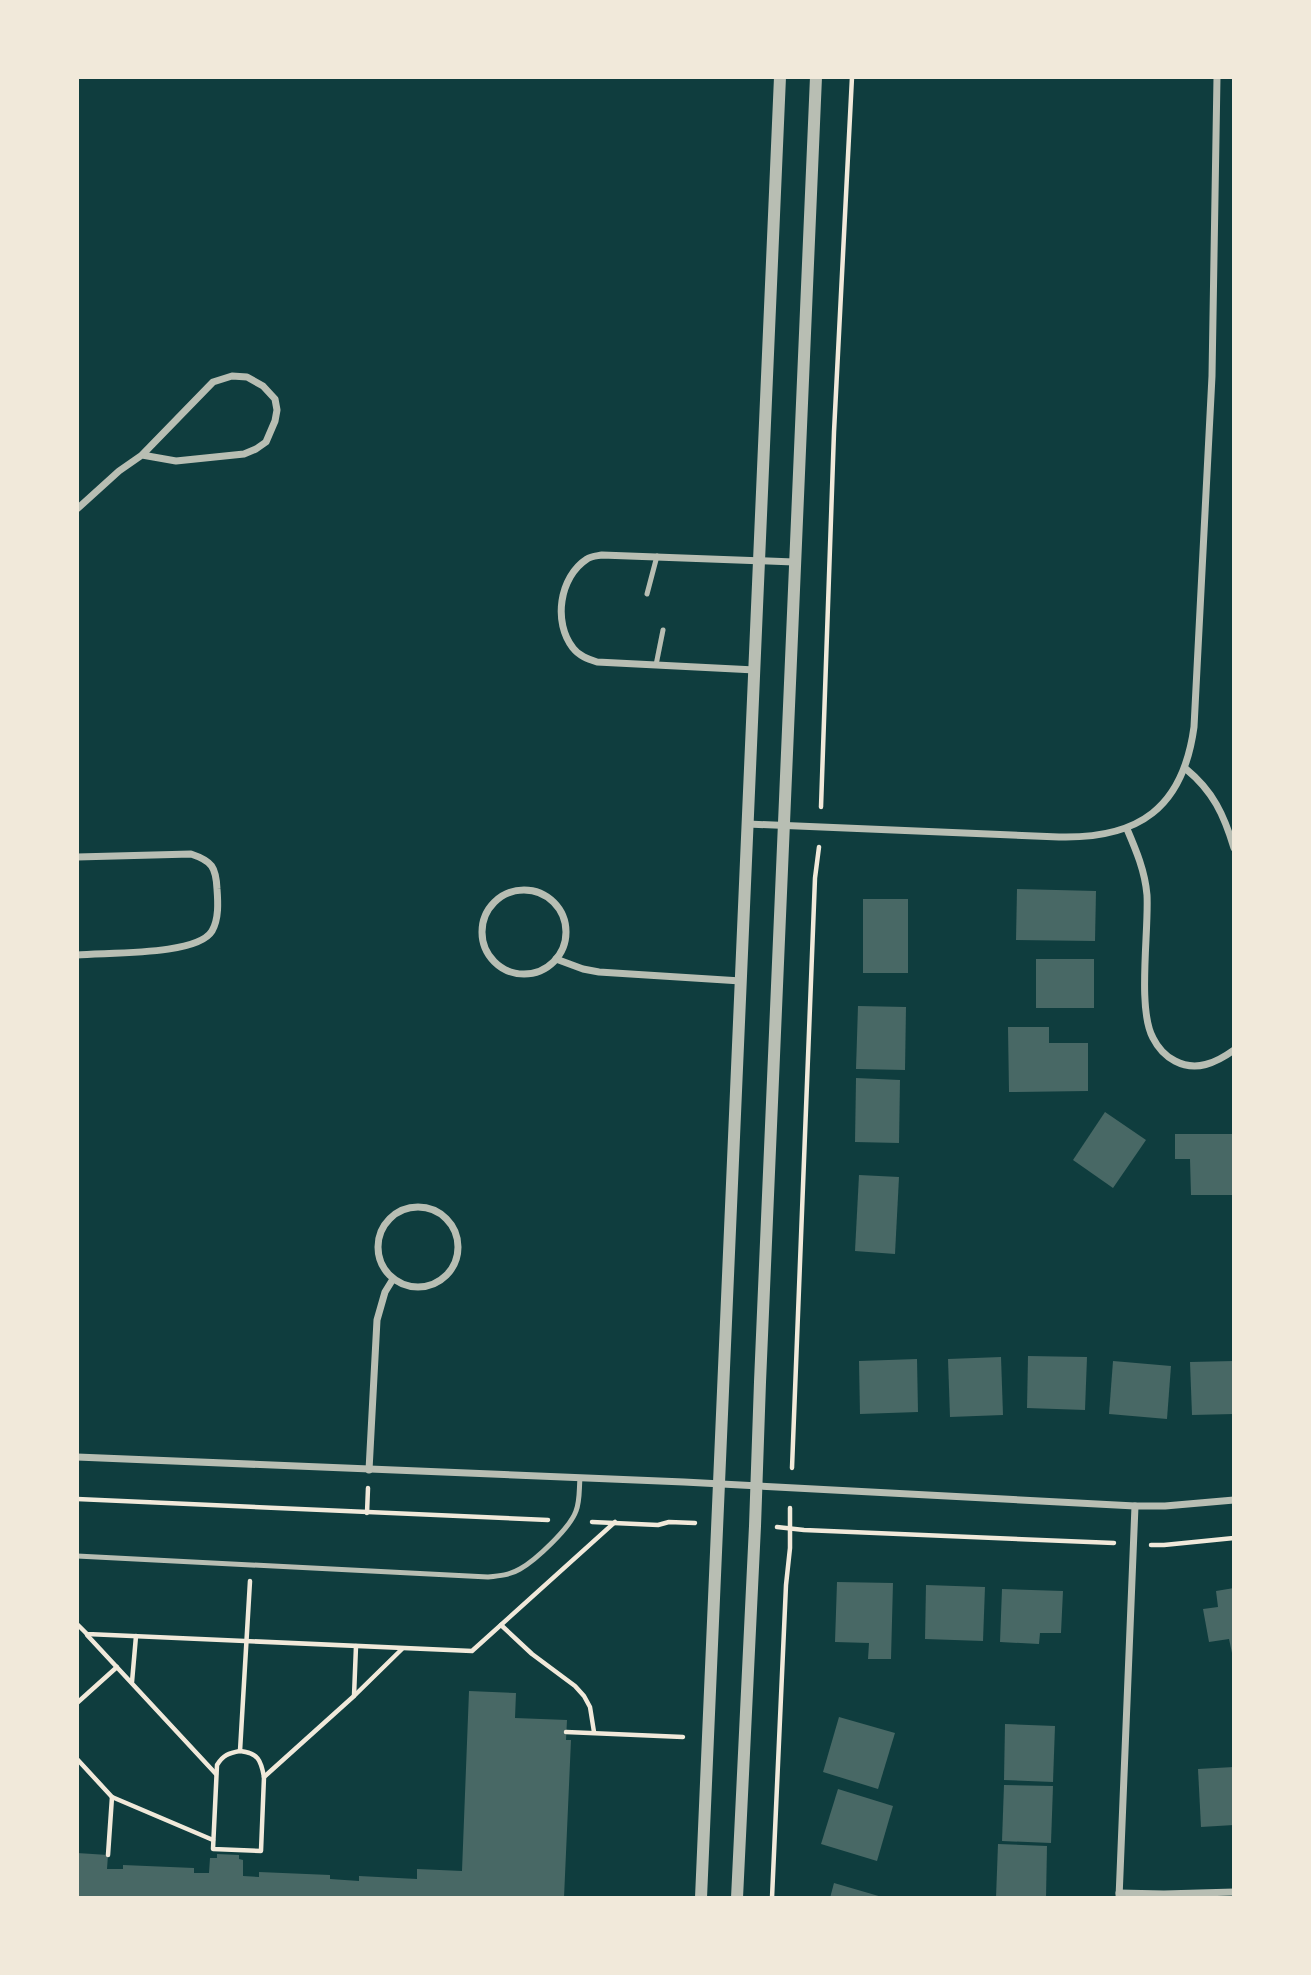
<svg xmlns="http://www.w3.org/2000/svg" width="1311" height="1975" font-family="'Noto Serif',serif">
  <style>
    .building { fill: #486865 }
    .lines { fill: none; stroke-linecap: round; stroke-linejoin: round }
    .path { stroke: #f1e9da; stroke-width: 4.5 }
    .service { stroke: #b8beb3; stroke-width: 5 }
    .minor { stroke: #b8beb3; stroke-width: 7 }
    .tertiary { stroke: #b8beb3; stroke-width: 12 }
  </style>
  <rect width="100%" height="100%" fill="#0f3d3e"/>
  <!-- building -->
  <g class="building">
    <path d="M1017,889l79,2 -1,50 -79,-1z"/>
    <rect x="863" y="899" width="45" height="74"/>
    <rect x="1036" y="959" width="58" height="49"/>
    <path d="M858,1006l48,1 -1,63 -49,-1z"/>
    <path d="M1008,1027h41v16h39v48l-79,1z"/>
    <path d="M856,1078l44,2 -1,63 -44,-1z"/>
    <path d="M1105,1112l41,28 -33,48 -40,-28z"/>
    <path d="M1175,1134h59v61h-43l-1,-36h-15z"/>
    <path d="M859,1175l40,2 -4,77 -40,-3z"/>
    <path d="M1028,1356l59,1 -2,53 -58,-2z"/>
    <path d="M1001,1357l2,58 -53,2 -2,-58z"/>
    <path d="M917,1359l1,53 -58,2 -1,-53z"/>
    <path d="M1113,1361l58,5 -4,53 -58,-5z"/>
    <path d="M1234,1361v53l-42,1 -2,-53z"/>
    <path d="M837,1582l56,1 -2,76h-23l1,-16 -34,-1z"/>
    <path d="M926,1585l59,2 -2,54 -58,-2z"/>
    <path d="M1234,1588v65h-2l-3,-14 -20,3 -6,-33 15,-2 -2,-16z"/>
    <path d="M1002,1589l61,2 -2,42h-21l-1,11 -39,-2z"/>
    <path d="M469,1691l47,2 -1,25 52,2 -1,20h5l-7,158h-487v-45l31,2 -1,14h16v-4l71,3v5h15l1,-15h7v-4l22,1v4l4,1v16l16,1v-5l71,3v4l29,2v-5l58,3v-10l45,2z"/>
    <path d="M839,1717l56,16 -17,56 -55,-17z"/>
    <path d="M1005,1724l50,2 -2,56 -49,-2z"/>
    <path d="M1234,1767v58l-33,2 -3,-58z"/>
    <path d="M1004,1785l49,1 -2,57 -49,-2z"/>
    <path d="M838,1789l55,17 -16,55 -56,-17z"/>
    <path d="M998,1844l49,2 -1,52h-50z"/>
    <path d="M834,1883l48,14 -1,1h-51z"/>
  </g>
  <g class="lines">
    <!-- path -->
    <g class="path">
      <path d="M821,807l13,-375 18,-355"/>
      <path d="M792,1468l23,-590 4,-31"/>
      <path d="M77,1499l471,21"/>
      <path d="M367,1513l1,-25"/>
      <path d="M592,1522l66,3 11,-3 26,1"/>
      <path d="M777,1527l27,3 310,13"/>
      <path d="M1151,1545h13l70,-7"/>
      <path d="M77,1624l10,10 385,17 143,-129"/>
      <path d="M501,1625l31,29 43,32 9,10 6,11 4,25"/>
      <path d="M87,1635l129,139"/>
      <path d="M132,1682l4,-46"/>
      <path d="M354,1696l2,-50"/>
      <path d="M77,1703l40,-36"/>
      <path d="M566,1732l117,5"/>
      <path d="M240,1751c18,2 21,9 24,26l-3,74 -48,-2 4,-84c6,-10 12,-12 23,-14z"/>
      <path d="M240,1751l10,-170"/>
      <path d="M77,1759l35,38 101,43"/>
      <path d="M264,1777l90,-81 48,-47"/>
      <path d="M108,1855l4,-58"/>
      <path d="M772,1898l14,-313 4,-37v-40"/>
    </g>
    <!-- service -->
    <g class="service">
      <path d="M647,594l10,-38"/>
      <path d="M656,665l7,-35"/>
      <path d="M77,1556l411,21c11,-1 22,-2 32,-8 16,-9 50,-41 56,-58 4,-10 3,-22 4,-33"/>
    </g>
    <!-- minor -->
    <g class="minor">
      <path d="M77,509l42,-38 23,-16 71,-73 19,-6 15,1 16,9 12,13 2,11 -2,11 -9,21 -10,7 -12,5 -68,7 -34,-6"/>
      <path d="M755,670l-158,-8c-9,-3 -18,-6 -24,-14 -20,-25 -14,-71 14,-89 4,-3 10,-3 15,-4l192,7"/>
      <path d="M1186,769c27,22 38,46 48,79"/>
      <path d="M748,824l311,13c80,2 124,-29 135,-110l18,-351 5,-299"/>
      <path d="M1127,829c9,21 18,42 20,66 2,35 -10,114 6,143 5,10 12,18 22,23 21,11 41,2 59,-11"/>
      <path d="M77,857l114,-3c21,7 25,13 26,35 1,13 2,30 -5,42 -15,25 -106,21 -135,24"/>
      <circle cx="524" cy="932" r="42"/>
      <path d="M556,959l27,10 16,3 142,9"/>
      <circle cx="418" cy="1247" r="40"/>
      <path d="M77,1457l607,25 451,24h30l69,-6"/>
      <path d="M369,1470l8,-150 8,-28 8,-13"/>
      <path d="M1119,1893l45,1 70,-2"/>
      <path d="M1119,1898l16,-392"/>
    </g>
    <!-- tertiary -->
    <g class="tertiary">
      <path d="M701,1898l79,-1821"/>
      <path d="M737,1898l18,-372 5,-144 56,-1305"/>
    </g>
  </g>
  <!-- border -->
  <rect width="1311" height="1975" fill="none" stroke="#f1e9da" stroke-width="158"/>
</svg>
